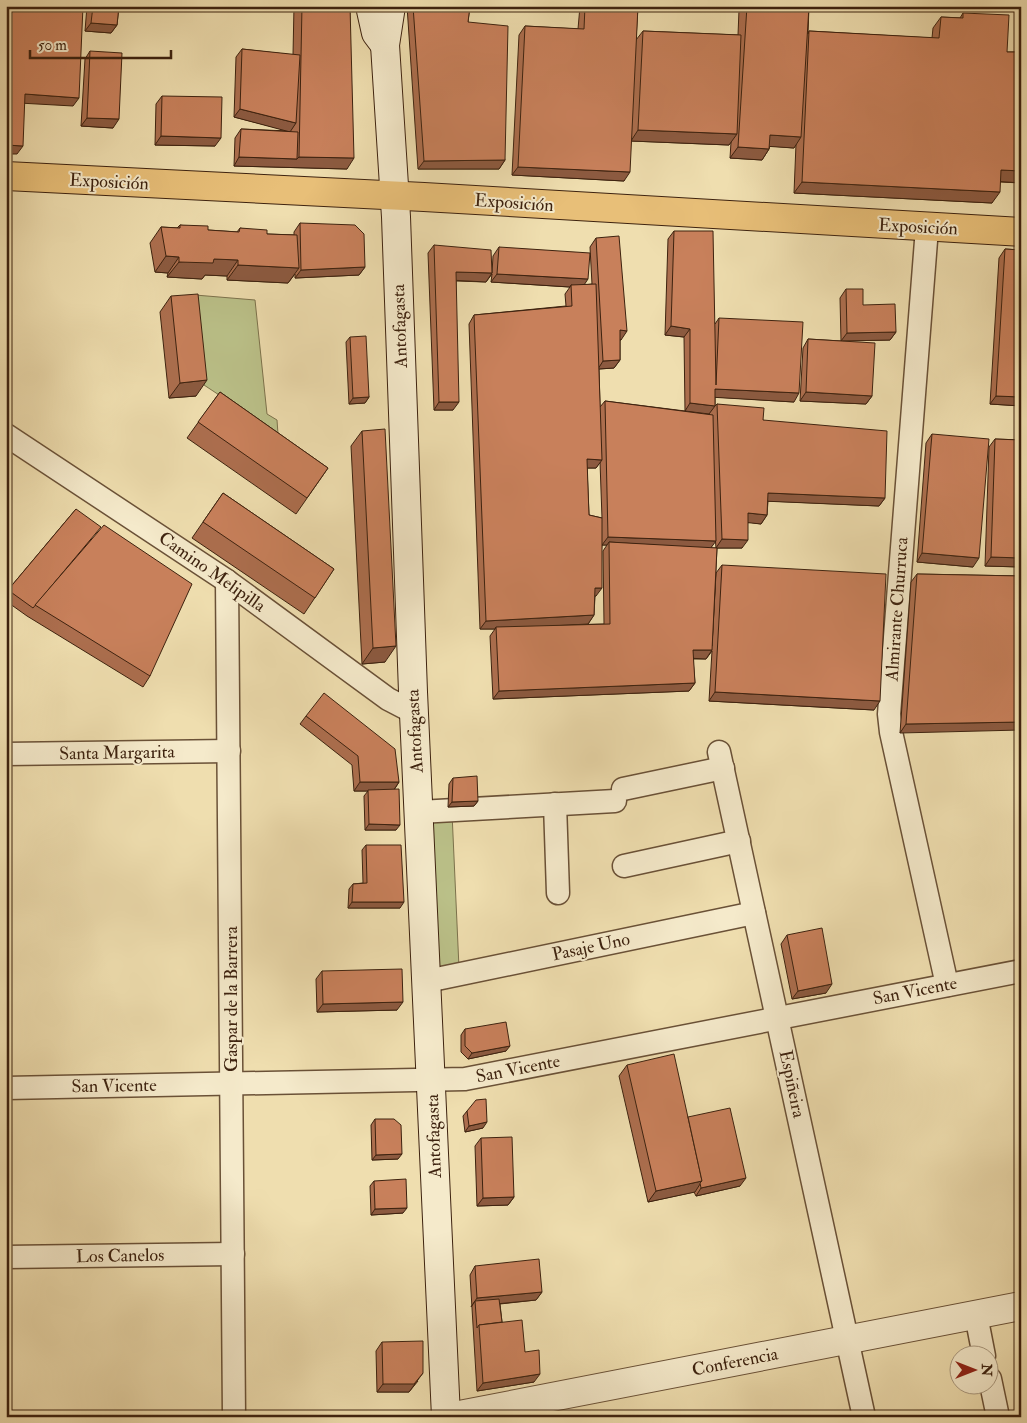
<svg xmlns="http://www.w3.org/2000/svg" width="1027" height="1423" font-family="'IM FELL Double Pica',serif">
  <style>
    .green { fill: #bbc189; stroke: #7c724c }
    .lines { fill: none; stroke-linecap: round; stroke-linejoin: round }
    .minor-casing { stroke: #6a5137; stroke-width: 25 }
    .tertiary-casing { stroke: #6a5137; stroke-width: 30 }
    .secondary-casing { stroke: #3d220f; stroke-width: 30 }
    .primary-casing { stroke: #3d220f; stroke-width: 30 }
    .minor { stroke: #f5eacb; stroke-width: 22 }
    .tertiary { stroke: #f5eacb; stroke-width: 28 }
    .secondary { stroke: #f5eacb; stroke-width: 28 }
    .primary { stroke: #e8bf78; stroke-width: 28 }
    .rail { stroke: #3d220f; stroke-width: 4; stroke-dasharray: 9 9; stroke-linecap: butt }
    .wall { fill: #ac6e4e; stroke: #3d220f; fill-rule: evenodd }
    .shaded-wall { fill: #8c5a40; stroke: #3d220f }
    .building { fill: #c8805b; stroke: #3d220f }
    .labels { text-anchor: middle; dominant-baseline: central; stroke-width: 4; stroke-linejoin: round; paint-order: stroke }
    .street-label { font-size: 18px; fill: #3d220f; stroke: #f5eacb }
  </style>
  <rect width="100%" height="100%" fill="#efdeaf"/>
  <filter id="stains"><feTurbulence type="fractalNoise" baseFrequency=".004" numOctaves="4"/><feColorMatrix values="0 0 0 0 .2 0 0 0 0 .09 0 0 0 0 .02 0 0 0 .5 -.17"/></filter>
  <radialGradient id="worn" r=".72"><stop offset=".6" stop-color="#630" stop-opacity="0"/><stop offset="1" stop-color="#630" stop-opacity=".3"/></radialGradient>
  <!-- green -->
  <g class="green">
    <path d="M195,295l60,5 12,114 10,6 1,14 -74,-49z"/>
    <path d="M430,813h22l7,155 -22,4z"/>
  </g>
  <g class="lines">
    <defs>
      <g id="minor">
        <path d="M927,228l-38,486 2,18 56,253"/>
        <path d="M6,435l221,146 161,118 27,14"/>
        <path d="M227,581l7,836"/>
        <path d="M719,752l145,665"/>
        <path d="M6,754l223,-3"/>
        <path d="M623,789l100,-21"/>
        <path d="M555,804l3,89"/>
        <path d="M419,812l196,-11"/>
        <path d="M624,866l115,-25"/>
        <path d="M427,981l327,-68"/>
        <path d="M6,1088l459,-9 556,-108"/>
        <path d="M6,1257l227,-3"/>
        <path d="M976,1315l8,41"/>
        <path d="M990,1379l8,38"/>
      </g>
      <path id="tertiary" d="M449,1417l572,-111"/>
      <g id="secondary">
        <path d="M370,6l6,27 9,12"/>
        <path d="M391,6l-6,39 11,172 17,475 33,725"/>
      </g>
      <path id="primary" d="M6,176l418,21 597,35"/>
    </defs>
    <!-- minor casing -->
    <use href="#minor" class="minor-casing"/>
    <!-- tertiary casing -->
    <use href="#tertiary" class="tertiary-casing"/>
    <!-- secondary casing -->
    <use href="#secondary" class="secondary-casing"/>
    <!-- primary casing -->
    <use href="#primary" class="primary-casing"/>
    <!-- minor -->
    <use href="#minor" class="minor"/>
    <!-- tertiary -->
    <use href="#tertiary" class="tertiary"/>
    <!-- secondary -->
    <use href="#secondary" class="secondary"/>
    <!-- primary -->
    <use href="#primary" class="primary"/>
    <!-- rail -->
    <path class="rail" d="M1014,6l7,1"/>
  </g>
  <!-- wall -->
  <g class="wall">
    <path d="M87,6h32l-2,19 -6,8 -26,-2z"/>
    <path d="M294,6h56l-3,163 -113,-3 1,-28 6,-9 48,2 -55,-14 2,-60 6,-8 51,6z"/>
    <path d="M407,6h63l-2,16 37,138 -6,9h-81z"/>
    <path d="M580,6h58l-2,34 7,-9 95,4 1,-25 3,-4h67l-1,28 1,-3 123,7 1,-10 8,-11 19,1 3,-5 44,39h14v131l-21,-1 -8,21 -198,-10 2,-49 -2,4 -24,-2 -1,3 -7,11 -32,-2 1,-16 -2,3 -98,-4 -7,40 -112,-6 7,-140 6,-9 53,3z"/>
    <path d="M90,51l23,77 -32,-2 4,-67z"/>
    <path d="M162,96l53,50 -60,-1 1,-41z"/>
    <path d="M300,223l65,44 -6,8 -64,3v-4l-7,9 -61,-3v-4l-22,-1 -3,4 -35,-2 1,-4 -13,-1 -5,-29 11,-16 16,1 3,-3 28,5 29,2 3,-4 27,6 27,1v-3z"/>
    <path d="M674,231l41,93 4,-6 75,84 -79,-5v9l2,-2 46,16 122,78 -6,8 -111,-5 -1,14 -6,9 -13,-2 -6,26h-25l-5,98 4,-73 6,-8 152,145 -165,-9 3,-50 -6,8h-13l2,24 -6,8 -196,8 -3,-63 5,-7h-15l-11,-305 5,-9 92,-9 -1,-12 5,-7 -79,-5 1,-8 -6,8 -30,-1 -3,129h-19l-6,-157 6,-8 58,28 1,-17 6,-9 85,38 8,-1 -2,-37 6,-9 25,102h-1v20l-6,8 -15,1 1,38 5,-6 80,10 -1,-74 -19,-2 3,-96zM600,462l2,56 -13,-3 -2,-47h9zM715,535l1,13h-5zM602,545h5l-4,6 1,73 -47,1 31,-1 6,-9 1,-19h1z"/>
    <path d="M1005,249l16,1v156l-31,-2 9,-146z"/>
    <path d="M846,289l17,16 33,27 -6,8 -47,1 29,55 -6,8 -66,-3 3,-53 5,-9 33,2 -1,-43z"/>
    <path d="M171,296l25,100 -27,2 -9,-86z"/>
    <path d="M350,337l19,60 -4,6 -16,1 -3,-62z"/>
    <path d="M220,392l108,76 -32,46 -109,-76z"/>
    <path d="M362,431l23,231 -23,2 -11,-218z"/>
    <path d="M932,434l41,133 -56,-5 9,-119z"/>
    <path d="M995,439l26,1v127l-36,-1 4,-119z"/>
    <path d="M223,493l111,76 -30,45 -112,-76z"/>
    <path d="M76,509l74,167 -7,11 -116,-71 -21,-15v-9l2,-2z"/>
    <path d="M917,574l104,2 -121,157 11,-151z"/>
    <path d="M306,716l93,66 -5,8 2,40h-31l-1,-34 4,-5h-14l-2,-26 -52,-41z"/>
    <path d="M453,778l25,23 -4,5 -26,1 1,-23z"/>
    <path d="M366,845l34,63h-52l1,-19 4,-5 10,-1 -1,-33z"/>
    <path d="M787,935l39,58 -34,6 -11,-55z"/>
    <path d="M322,971l75,39 -80,2 -1,-33z"/>
    <path d="M465,1029l41,22 -38,8 -7,-7v-17z"/>
    <path d="M627,1065l61,52 52,69 -44,10 -2,-4 -46,10 -29,-126z"/>
    <path d="M467,1111l16,17 -18,4 -2,-16z"/>
    <path d="M375,1119l23,40 -26,1 -1,-35z"/>
    <path d="M481,1138l33,59 -6,8 -31,1 -2,-60z"/>
    <path d="M374,1181l29,32 -32,2 -1,-29z"/>
    <path d="M475,1266l67,26 -6,8 -36,4 2,18 23,30 9,30 -57,9 -7,-116z"/>
    <path d="M382,1342l36,39 -9,11h-32l-1,-41z"/>
  </g>
  <!-- shaded-wall -->
  <g class="shaded-wall">
    <path d="M91,23l26,2 -6,8 -26,-2z"/>
    <path d="M25,94l54,4 -6,8 -54,-3z"/>
    <path d="M240,109l56,14 -6,9 -56,-15z"/>
    <path d="M87,118l32,1 -6,9 -32,-2z"/>
    <path d="M638,130l99,4 -8,11 -98,-4z"/>
    <path d="M770,135l31,2 -7,11 -31,-2z"/>
    <path d="M161,136l60,2 -6,8 -60,-1z"/>
    <path d="M6,145l17,1 -6,8h-11z"/>
    <path d="M738,147l31,2 -7,11 -32,-2z"/>
    <path d="M239,157l58,2 2,-2 55,1 -7,11 -113,-3z"/>
    <path d="M505,160l-6,9h-81l6,-8z"/>
    <path d="M518,167l112,5 -6,9 -112,-6z"/>
    <path d="M1001,170l20,1v12l-28,-2z"/>
    <path d="M802,182l198,10 -8,11 -198,-10z"/>
    <path d="M166,256l13,1 -11,16 -13,-1z"/>
    <path d="M214,259l24,1 -11,16 -22,-1 -3,4 -35,-2 12,-15z"/>
    <path d="M238,265l61,3 -11,15 -61,-3z"/>
    <path d="M365,267l-6,8 -64,3 6,-8z"/>
    <path d="M456,272l36,1 -6,9 -36,-2z"/>
    <path d="M497,274l91,5 -6,9 -11,-3 -1,2 -79,-5z"/>
    <path d="M671,326l19,3 -6,8 -19,-2z"/>
    <path d="M620,330l7,1 -6,9 -7,-1z"/>
    <path d="M896,332l-6,8 -49,1 6,-8z"/>
    <path d="M620,360l-6,8 -16,1 5,-8z"/>
    <path d="M207,380l-11,16 -27,2 11,-15z"/>
    <path d="M715,389l84,4 -5,9 -85,-5z"/>
    <path d="M806,392l66,4 -6,8 -66,-3z"/>
    <path d="M996,396l25,1v9l-31,-2z"/>
    <path d="M369,397l-4,6 -16,1 4,-6z"/>
    <path d="M439,402h20l-6,8h-19z"/>
    <path d="M690,403l25,3 -6,8 -24,-3z"/>
    <path d="M587,459l15,1 -6,8h-15z"/>
    <path d="M768,493l117,5 -6,8 -117,-5z"/>
    <path d="M748,513l19,2 -6,9 -19,-2z"/>
    <path d="M608,537l108,4 -6,8 -101,-7 -2,3h-5z"/>
    <path d="M722,539l26,1 -6,8h-26z"/>
    <path d="M922,553l57,5 -6,9 -56,-5z"/>
    <path d="M991,557l30,1v9l-36,-1z"/>
    <path d="M595,588h7l-6,8h-7z"/>
    <path d="M594,615l-6,9 -92,5v-2l-1,2h-15l6,-8z"/>
    <path d="M396,646l-11,16 -23,2 11,-16z"/>
    <path d="M693,650h19l-6,9 -19,-1z"/>
    <path d="M695,683l-6,8 -196,8 6,-8z"/>
    <path d="M715,692l165,9 -6,9 -165,-9z"/>
    <path d="M1021,722v8l-121,3 6,-9z"/>
    <path d="M360,782h39l-6,9h-39z"/>
    <path d="M478,801l-4,5 -26,1 4,-5z"/>
    <path d="M369,824l31,1 -4,5h-31z"/>
    <path d="M352,902h52l-4,6h-52z"/>
    <path d="M832,984l-6,9 -34,6 6,-8z"/>
    <path d="M403,1002l-6,8 -80,2 6,-8z"/>
    <path d="M510,1046l-4,5 -38,8 4,-6z"/>
    <path d="M487,1122l-4,6 -18,4 4,-6z"/>
    <path d="M402,1154l-4,5 -26,1 4,-5z"/>
    <path d="M746,1178l-6,8 -44,10 5,-8z"/>
    <path d="M702,1181l-7,11 -47,10 8,-11z"/>
    <path d="M514,1197l-6,8 -31,1 6,-8z"/>
    <path d="M407,1208l-4,5 -32,2 4,-6z"/>
    <path d="M542,1292l-6,8 -60,6 -1,-5 -4,6 6,-9z"/>
    <path d="M423,1373l-14,19h-32l6,-8z"/>
    <path d="M540,1374l-6,8 -57,9 6,-8z"/>
  </g>
  <!-- building -->
  <g class="building">
    <path d="M6,6h77l-4,92 -54,-4 -2,52 -17,-1z"/>
    <path d="M93,6h26l-2,19 -26,-2z"/>
    <path d="M302,6h48l4,152 -55,-1z"/>
    <path d="M413,6h57l-2,16 40,4 -3,134 -81,1z"/>
    <path d="M585,6h53l-8,166 -112,-5 7,-141 59,3z"/>
    <path d="M747,6h62l-8,131 -31,-2 -1,14 -31,-2z"/>
    <path d="M963,13l46,2 -2,37h14v119l-20,-1 -1,22 -198,-10 7,-151 130,7 2,-21 22,1z"/>
    <path d="M643,31l98,4 -4,99 -99,-4z"/>
    <path d="M242,49l58,6 -4,68 -56,-14z"/>
    <path d="M90,51l32,2 -3,66 -32,-1z"/>
    <path d="M162,96l60,1 -1,41 -60,-2z"/>
    <path d="M241,129l57,3 -1,27 -58,-2z"/>
    <path d="M300,223l55,2 9,9 1,33 -64,3z"/>
    <path d="M180,225l28,1v4l31,2 1,-4 27,2v4l30,1 2,33 -61,-3v-5l-24,-1 -1,4 -34,-1v-5l-13,-1 -5,-29 19,1z"/>
    <path d="M674,231h39l3,154 3,-67 84,4 -4,71 -84,-4v17l-25,-3v-74l-19,-3z"/>
    <path d="M619,236l8,95 -7,-1v30l-17,1 -7,-123z"/>
    <path d="M434,245l57,5 1,23 -36,-1 3,130h-20z"/>
    <path d="M499,247l91,6 -2,26 -91,-5z"/>
    <path d="M1005,249l16,1v147l-25,-1z"/>
    <path d="M596,284l6,176 -15,-1 2,56 13,3v70h-7l-1,27 -108,6 -12,-306 98,-9 -1,-21z"/>
    <path d="M846,289h17v16l32,-1 1,28 -49,1z"/>
    <path d="M198,294l9,86 -27,3 -9,-87z"/>
    <path d="M366,336l3,61 -16,1 -3,-61z"/>
    <path d="M808,339l67,4 -3,53 -66,-4z"/>
    <path d="M220,392l108,76 -21,30 -109,-76z"/>
    <path d="M605,401l108,14 3,126 -108,-4z"/>
    <path d="M717,404l47,4 -1,12 124,11 -2,67 -117,-5 -1,22 -19,-2v27l-26,-1z"/>
    <path d="M385,429l11,217 -23,2 -11,-217z"/>
    <path d="M932,434l57,5 -10,119 -57,-5z"/>
    <path d="M995,439l26,1v118l-30,-1z"/>
    <path d="M223,493l111,76 -19,29 -112,-76z"/>
    <path d="M76,509l25,18 -68,81 -25,-18z"/>
    <path d="M104,525l88,59 -42,92 -115,-71z"/>
    <path d="M609,542l108,6 -5,102h-19l2,33 -196,8 -3,-64 114,-3z"/>
    <path d="M722,565l164,9 -6,127 -165,-9z"/>
    <path d="M917,574l104,2v146l-115,2z"/>
    <path d="M324,693l71,56 4,33h-39l-2,-26 -52,-40z"/>
    <path d="M477,776l1,25 -26,1 1,-24z"/>
    <path d="M399,789l1,36 -31,-1 -1,-34z"/>
    <path d="M366,845h35l3,57h-52l1,-18 14,-1z"/>
    <path d="M822,928l10,56 -34,7 -11,-56z"/>
    <path d="M402,969l1,33 -80,2 -1,-33z"/>
    <path d="M506,1022l4,24 -38,7 -7,-7v-17z"/>
    <path d="M674,1054l28,127 -46,10 -29,-126z"/>
    <path d="M486,1099l1,23 -18,4 -2,-15 9,-11z"/>
    <path d="M730,1108l16,70 -45,10 -1,-5 2,-2 -14,-64z"/>
    <path d="M375,1119h19l7,6 1,29 -26,1z"/>
    <path d="M512,1137l2,60 -31,1 -2,-60z"/>
    <path d="M406,1179l1,29 -32,1 -1,-28z"/>
    <path d="M539,1259l3,33 -65,6 -2,-32z"/>
    <path d="M499,1299l3,23 -23,3 -2,3 -2,-27z"/>
    <path d="M522,1320l3,32 14,-2 1,24 -57,9 -4,-58z"/>
    <path d="M423,1341v32l-9,11h-31l-1,-42z"/>
  </g>
  <g class="labels">
    <!-- street labels -->
    <g class="street-label">
      <text transform="translate(109 182) rotate(3)">Exposición</text>
      <text transform="translate(514 203) rotate(4)">Exposición</text>
      <text transform="translate(918 227) rotate(3)">Exposición</text>
      <text transform="translate(400 326) rotate(-92)">Antofagasta</text>
      <text transform="translate(212 572) rotate(35)">Camino Melipilla</text>
      <text transform="translate(897 609) rotate(-86)">Almirante Churruca</text>
      <text transform="translate(415 731) rotate(-93)">Antofagasta</text>
      <text transform="translate(117 753) rotate(-1)">Santa Margarita</text>
      <text transform="translate(591 947) rotate(-12)">Pasaje Uno</text>
      <text transform="translate(915 991) rotate(-11)">San Vicente</text>
      <text transform="translate(231 999) rotate(-90)">Gaspar de la Barrera</text>
      <text transform="translate(518 1069) rotate(-11)">San Vicente</text>
      <text transform="translate(792 1084) rotate(78)">Espiñeira</text>
      <text transform="translate(114 1086) rotate(-1)">San Vicente</text>
      <text transform="translate(434 1136) rotate(-92)">Antofagasta</text>
      <text transform="translate(120 1256) rotate(-1)">Los Canelos</text>
      <text transform="translate(735 1362) rotate(-11)">Conferencia</text>
    </g>
  </g>
  <!-- margin -->
  <rect width="1027" height="1423" fill="none" stroke="#efdeaf" stroke-width="25"/>
  <rect x="8" y="8" width="1012" height="1408" fill="none" stroke="#3d220f" stroke-width="2.5"/>
  <rect x="12" y="12" width="1002" height="1398" fill="none" stroke="#3d220f"/>
  <!-- north arrow -->
  <g transform="translate(974 1370) rotate(90)"><circle r="24" fill="#f5eacb" stroke="#ab9a80"/>
  <path d="M0-4L9 19L0 12L-9 19Z" fill="#8f2418"/>
  <text y="-8" font-size="14" font-weight="bold" text-anchor="middle" fill="#3d220f">N</text>
  </g>
  <!-- scale -->
  <path d="M30 50v8h141v-8" fill="none" stroke="#3d220f" stroke-width="2.5"/>
  <text x="38" y="50" font-size="15" fill="#3d220f" stroke="#f5eacb" stroke-width="4" paint-order="stroke">50 m</text>
  <rect width="100%" height="100%" filter="url(#stains)"/>
  <rect width="100%" height="100%" fill="url(#worn)"/>
</svg>
